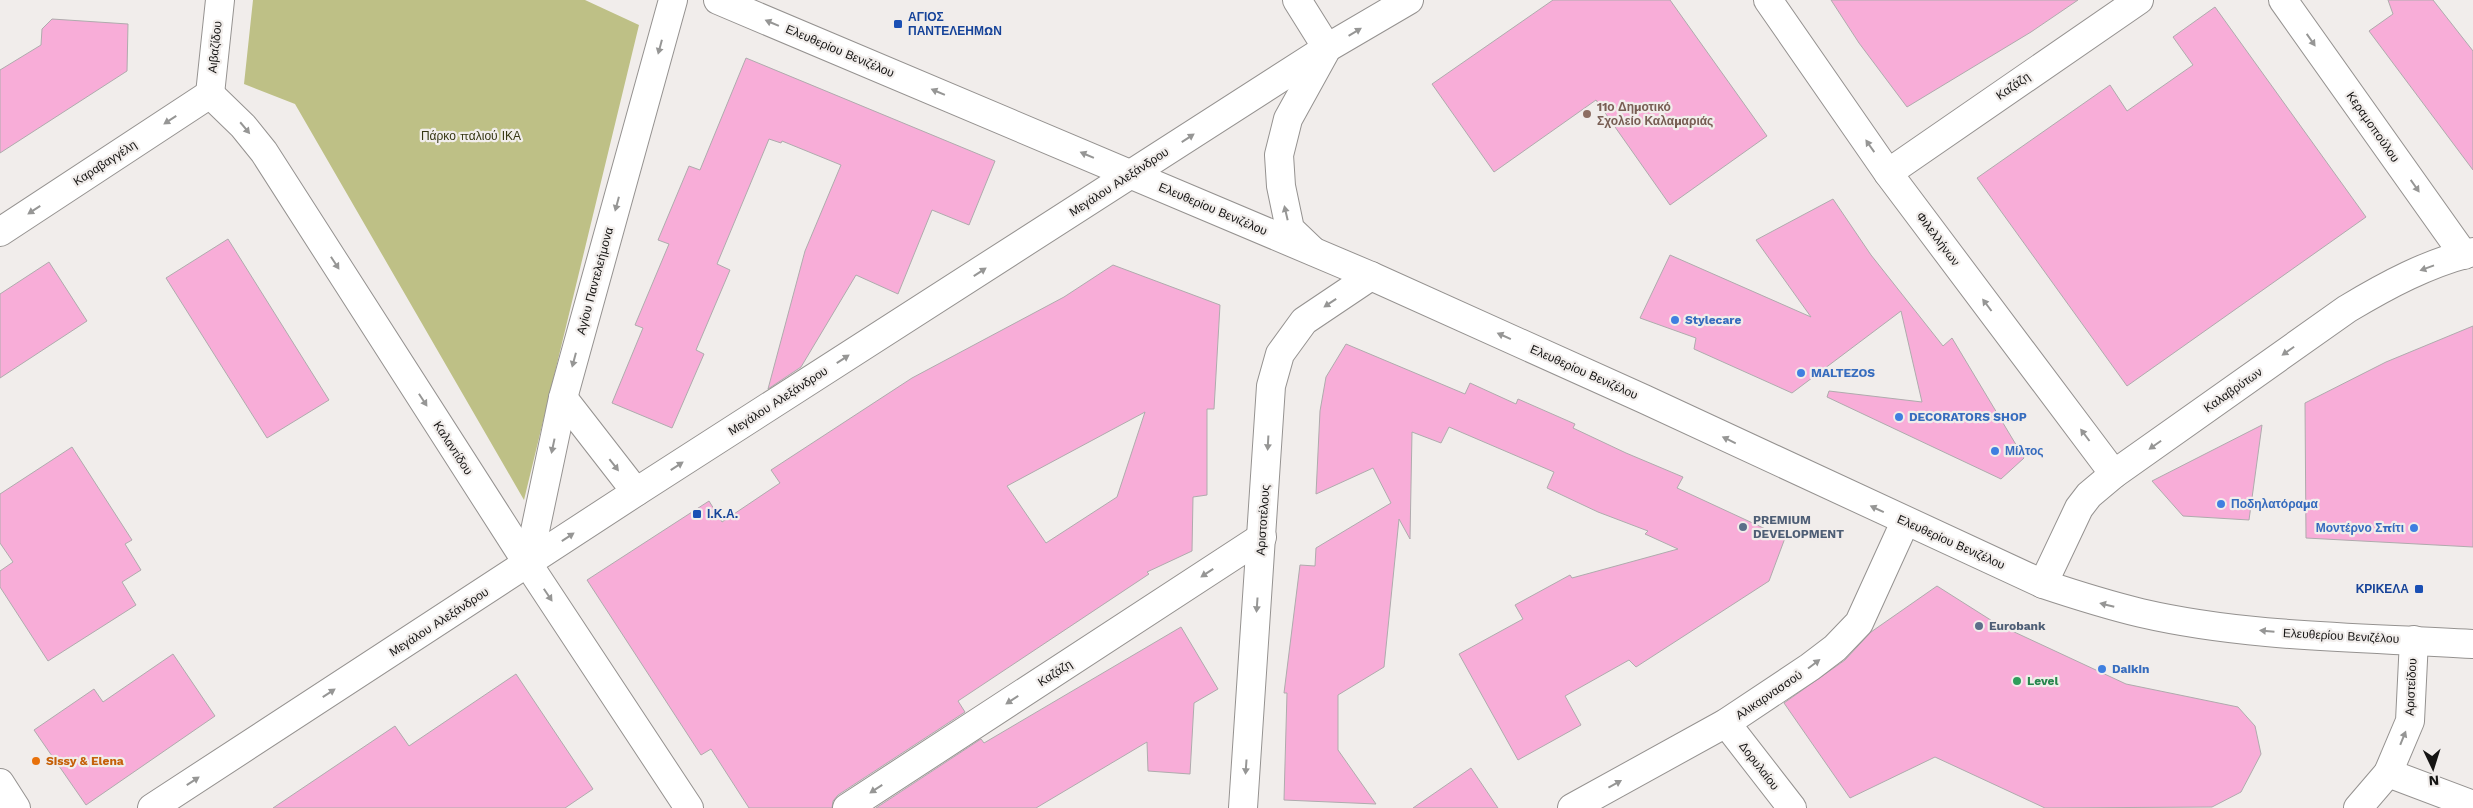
<svg xmlns="http://www.w3.org/2000/svg" width="2473" height="808" font-family="'Work Sans',sans-serif">
  <style>
    .green { fill: #bec086 }
    .building { fill: #f8add8; stroke: #afabad; fill-rule: evenodd }
    .lines { fill: none; stroke-linecap: round; stroke-linejoin: round }
    .pedestrian-casing { stroke: #959290; stroke-width: 30 }
    .minor-casing { stroke: #959290; stroke-width: 30 }
    .secondary-casing { stroke: #959290; stroke-width: 30 }
    .primary-casing { stroke: #959290; stroke-width: 30 }
    .pedestrian { stroke: #fff; stroke-width: 28 }
    .minor { stroke: #fff; stroke-width: 28 }
    .secondary { stroke: #fff; stroke-width: 28 }
    .primary { stroke: #fff; stroke-width: 28 }
    .oneway { fill: #969695 }
    .transit-dot { fill: #1a4fb4; stroke: #f1edeb; stroke-width: 2 }
    .education-dot { fill: #8d6e63; stroke: #f1edeb; stroke-width: 2 }
    .shop-dot { fill: #3f7fe0; stroke: #f1edeb; stroke-width: 2 }
    .service-dot { fill: #5c6f8a; stroke: #f1edeb; stroke-width: 2 }
    .leisure-dot { fill: #2e9e5b; stroke: #f1edeb; stroke-width: 2 }
    .food-dot { fill: #e8710a; stroke: #f1edeb; stroke-width: 2 }
    .labels { text-anchor: middle; dominant-baseline: central; stroke-width: 4.5; stroke-linejoin: round; paint-order: stroke }
    .transit-label { font-size: 12px; font-weight: bold; fill: #164399; stroke: #f1edeb; text-anchor: start }
    .street-label { font-size: 12px; fill: #161514; stroke: #f1edeb }
    .education-label { font-size: 12px; font-weight: bold; fill: #785e54; stroke: #f1edeb; text-anchor: start }
    .park-label { font-size: 12px; fill: #353613; stroke: #f1edeb }
    .shop-label { font-size: 12px; font-weight: bold; fill: #366cbe; stroke: #f1edeb; text-anchor: start }
    .service-label { font-size: 12px; font-weight: bold; fill: #4e5e75; stroke: #f1edeb; text-anchor: start }
    .leisure-label { font-size: 12px; font-weight: bold; fill: #27864d; stroke: #f1edeb; text-anchor: start }
    .food-label { font-size: 12px; font-weight: bold; fill: #c56008; stroke: #f1edeb; text-anchor: start }
  </style>
  <rect width="100%" height="100%" fill="#f1edeb"/>
  <!-- green -->
  <path class="green" d="M253,0h332l54,25 -115,475 -229,-396 -51,-20z"/>
  <!-- building -->
  <g class="building">
    <path d="M1553,0h117l97,136 -97,69 -74,-105 -102,72 -62,-88z"/>
    <path d="M1831,0h247l-47,32 -124,75 -48,-64z"/>
    <path d="M2388,0h45l40,51v119l-104,-139 24,-17z"/>
    <path d="M2215,7l151,210 -239,169 -150,-208 133,-93 17,26 66,-46 -20,-28z"/>
    <path d="M52,19l76,5 -1,47 -127,82v-83l41,-25 1,-16z"/>
    <path d="M746,58l249,103 -26,64 -37,-15 -34,84 -42,-19 -55,92 -33,22 37,-138 36,-86 -59,-24 -1,2 -12,-4 -52,125 13,6 -34,80 8,4 -32,74 -60,-25 31,-75 -8,-3 34,-81 -11,-4 31,-74 11,4z"/>
    <path d="M1833,199l38,56 72,91 9,-8 72,120 -23,21 -174,-82 2,-6 93,11 -21,-91 -109,82 -98,-44 2,-11 -56,-20 30,-63 141,62 -55,-77z"/>
    <path d="M228,239l101,161 -62,38 -101,-160z"/>
    <path d="M49,262l38,59 -87,57v-84z"/>
    <path d="M1113,265l107,40 -6,104h-7v86l-14,2 -1,54 -45,21 2,2 -191,127 7,11 -127,83 -5,6 -1,7h-83l-38,-59 -10,6 -114,-175 122,-79 13,21 58,-39 -9,-13 141,-92 152,-81zM1145,412l-28,85 -71,46 -39,-57z"/>
    <path d="M2473,326v221l-167,-9 -1,-135 81,-41z"/>
    <path d="M1346,344l119,50 5,-11 46,21 2,-5 57,25 -2,4 53,25 57,24 -6,11 108,50 -16,43 -133,86 -7,-7 -64,36 16,29 -63,35 -59,-106 64,-35 -8,-14 55,-30 2,3 106,-29 -33,-15 3,-3 -50,-19 -51,-24 7,-16 -105,-45 -8,16 -29,-11 -2,107 -11,-20 -15,148 -46,28v55l38,54 -92,-4 3,-107h-3l16,-128 15,1 1,-18 75,-45 -18,-35 -57,26 4,-83 6,-34z"/>
    <path d="M2262,425l-13,95 -66,-4 -31,-35z"/>
    <path d="M72,447l60,93 -7,4 16,26 -19,12 14,23 -88,56 -48,-74v-16l13,-9 -13,-19v-49z"/>
    <path d="M1937,586l60,38 129,60 112,23 17,19 6,28 -20,38 -29,15 -167,1 -110,-51 -85,41 -66,-95 61,-43 26,-28z"/>
    <path d="M1181,627l37,62 -24,14 -4,71 -42,-3 -1,-29 -111,66h-160l105,-69 3,4z"/>
    <path d="M173,654l42,62 -129,89 -52,-75 60,-41 9,13z"/>
    <path d="M516,674l77,115 -28,19h-292l122,-82 14,20z"/>
    <path d="M1471,768l27,40h-85z"/>
  </g>
  <g class="lines">
    <defs>
      <path id="pedestrian" d="M2388,773l85,32"/>
      <g id="minor">
        <path d="M1297,0l30,48"/>
        <path d="M1768,0l120,173 226,301"/>
        <path d="M2283,0l181,255"/>
        <path d="M210,94l33,32 21,26 264,412 161,244"/>
        <path d="M210,94l10,-94"/>
        <path d="M1888,173l251,-173"/>
        <path d="M0,232l210,-138"/>
        <path d="M528,564l35,-166 110,-398"/>
        <path d="M2043,584l36,-76 10,-13 25,-21 233,-165c40,-24 81,-46 126,-57"/>
        <path d="M1726,723l66,85"/>
        <path d="M847,808l415,-271"/>
        <path d="M1243,808l28,-422 9,-32 24,-33 67,-45"/>
        <path d="M1572,808l154,-85 84,-56 25,-19 24,-25 46,-101"/>
        <path d="M2358,808l30,-35 22,-52 4,-81"/>
      </g>
      <g id="secondary">
        <path d="M1313,251l-23,-22 -9,-43 -2,-31 9,-36 37,-67"/>
        <path d="M563,398l73,94"/>
        <path d="M152,808l484,-316 691,-444 82,-48"/>
      </g>
      <g id="primary">
        <path d="M718,0l653,276 273,123 399,185c33,11 65,21 98,29 108,25 222,24 332,31"/>
        <path d="M0,783l16,25"/>
      </g>
    </defs>
    <!-- pedestrian casing -->
    <use href="#pedestrian" class="pedestrian-casing"/>
    <!-- minor casing -->
    <use href="#minor" class="minor-casing"/>
    <!-- secondary casing -->
    <use href="#secondary" class="secondary-casing"/>
    <!-- primary casing -->
    <use href="#primary" class="primary-casing"/>
    <!-- pedestrian -->
    <use href="#pedestrian" class="pedestrian"/>
    <!-- minor -->
    <use href="#minor" class="minor"/>
    <!-- secondary -->
    <use href="#secondary" class="secondary"/>
    <!-- primary -->
    <use href="#primary" class="primary"/>
  </g>
  <!-- one-way arrows -->
  <defs><path id="oneway-solid" d="M-6-.8H1V-3.2L6.5 0L1 3.2V.8H-6Z" transform="scale(1.25)"/></defs>
  <g class="oneway">
    <use href="#oneway-solid" transform="translate(772 23) rotate(-157)"/>
    <use href="#oneway-solid" transform="translate(1355 32) rotate(-31)"/>
    <use href="#oneway-solid" transform="translate(2311 40) rotate(55)"/>
    <use href="#oneway-solid" transform="translate(660 47) rotate(105)"/>
    <use href="#oneway-solid" transform="translate(938 92) rotate(-157)"/>
    <use href="#oneway-solid" transform="translate(170 120) rotate(147)"/>
    <use href="#oneway-solid" transform="translate(245 128) rotate(50)"/>
    <use href="#oneway-solid" transform="translate(1188 138) rotate(-33)"/>
    <use href="#oneway-solid" transform="translate(1870 146) rotate(-125)"/>
    <use href="#oneway-solid" transform="translate(1087 155) rotate(-157)"/>
    <use href="#oneway-solid" transform="translate(2415 186) rotate(55)"/>
    <use href="#oneway-solid" transform="translate(617 204) rotate(105)"/>
    <use href="#oneway-solid" transform="translate(34 210) rotate(147)"/>
    <use href="#oneway-solid" transform="translate(1286 213) rotate(-103)"/>
    <use href="#oneway-solid" transform="translate(335 263) rotate(57)"/>
    <use href="#oneway-solid" transform="translate(2427 268) rotate(160)"/>
    <use href="#oneway-solid" transform="translate(980 272) rotate(-33)"/>
    <use href="#oneway-solid" transform="translate(1330 303) rotate(146)"/>
    <use href="#oneway-solid" transform="translate(1987 305) rotate(-127)"/>
    <use href="#oneway-solid" transform="translate(1504 336) rotate(-156)"/>
    <use href="#oneway-solid" transform="translate(2288 351) rotate(145)"/>
    <use href="#oneway-solid" transform="translate(843 359) rotate(-33)"/>
    <use href="#oneway-solid" transform="translate(574 360) rotate(105)"/>
    <use href="#oneway-solid" transform="translate(423 400) rotate(57)"/>
    <use href="#oneway-solid" transform="translate(2085 435) rotate(-127)"/>
    <use href="#oneway-solid" transform="translate(1729 440) rotate(-154)"/>
    <use href="#oneway-solid" transform="translate(1268 443) rotate(93)"/>
    <use href="#oneway-solid" transform="translate(2155 445) rotate(145)"/>
    <use href="#oneway-solid" transform="translate(553 446) rotate(102)"/>
    <use href="#oneway-solid" transform="translate(614 465) rotate(52)"/>
    <use href="#oneway-solid" transform="translate(677 466) rotate(-33)"/>
    <use href="#oneway-solid" transform="translate(1877 509) rotate(-155)"/>
    <use href="#oneway-solid" transform="translate(568 537) rotate(-34)"/>
    <use href="#oneway-solid" transform="translate(1207 573) rotate(147)"/>
    <use href="#oneway-solid" transform="translate(548 595) rotate(56)"/>
    <use href="#oneway-solid" transform="translate(1257 605) rotate(94)"/>
    <use href="#oneway-solid" transform="translate(2107 605) rotate(-166)"/>
    <use href="#oneway-solid" transform="translate(2267 631) rotate(-175)"/>
    <use href="#oneway-solid" transform="translate(1814 664) rotate(-37)"/>
    <use href="#oneway-solid" transform="translate(329 693) rotate(-33)"/>
    <use href="#oneway-solid" transform="translate(1012 700) rotate(147)"/>
    <use href="#oneway-solid" transform="translate(2403 738) rotate(-68)"/>
    <use href="#oneway-solid" transform="translate(1246 767) rotate(94)"/>
    <use href="#oneway-solid" transform="translate(193 781) rotate(-33)"/>
    <use href="#oneway-solid" transform="translate(1615 784) rotate(-29)"/>
    <use href="#oneway-solid" transform="translate(876 789) rotate(147)"/>
  </g>
  <!-- markers -->
  <g class="transit-dot">
    <rect x="893" y="19" width="10" height="10" rx="2.5"/>
    <rect x="692" y="509" width="10" height="10" rx="2.5"/>
    <rect x="2414" y="584" width="10" height="10" rx="2.5"/>
  </g>
  <circle class="education-dot" cx="1587" cy="114" r="5"/>
  <g class="shop-dot">
    <circle cx="1675" cy="320" r="5"/>
    <circle cx="1801" cy="373" r="5"/>
    <circle cx="1899" cy="417" r="5"/>
    <circle cx="1995" cy="451" r="5"/>
    <circle cx="2221" cy="504" r="5"/>
    <circle cx="2414" cy="528" r="5"/>
    <circle cx="2102" cy="669" r="5"/>
  </g>
  <g class="service-dot">
    <circle cx="1743" cy="527" r="5"/>
    <circle cx="1979" cy="626" r="5"/>
  </g>
  <circle class="leisure-dot" cx="2017" cy="681" r="5"/>
  <circle class="food-dot" cx="36" cy="761" r="5"/>
  <g class="labels">
    <!-- transit labels -->
    <g class="transit-label">
      <text x="908" y="17">ΑΓΙΟΣ<tspan x="908" dy="14">ΠΑΝΤΕΛΕΗΜΩΝ</tspan></text>
      <text x="707" y="514">Ι.Κ.Α.</text>
      <text x="2409" y="589" text-anchor="end">ΚΡΙΚΕΛΑ</text>
    </g>
    <!-- street labels -->
    <g class="street-label">
      <text transform="translate(215 47) rotate(-84)">Αιβαζίδου</text>
      <text transform="translate(840 51) rotate(23)">Ελευθερίου Βενιζέλου</text>
      <text transform="translate(2013 86) rotate(-35)">Καζάζη</text>
      <text transform="translate(2373 127) rotate(55)">Κεραμοπούλου</text>
      <text transform="translate(105 163) rotate(-33)">Καραβαγγέλη</text>
      <text transform="translate(1119 182) rotate(-33)">Μεγάλου Αλεξάνδρου</text>
      <text transform="translate(1213 209) rotate(23)">Ελευθερίου Βενιζέλου</text>
      <text transform="translate(1938 239) rotate(53)">Φιλελλήνων</text>
      <text transform="translate(595 281) rotate(-75)">Αγίου Παντελεήμονα</text>
      <text transform="translate(1584 372) rotate(24)">Ελευθερίου Βενιζέλου</text>
      <text transform="translate(2233 390) rotate(-35)">Καλαβρύτων</text>
      <text transform="translate(778 401) rotate(-33)">Μεγάλου Αλεξάνδρου</text>
      <text transform="translate(453 448) rotate(57)">Καλαντίδου</text>
      <text transform="translate(1263 520) rotate(-86)">Αριστοτέλους</text>
      <text transform="translate(1951 542) rotate(24)">Ελευθερίου Βενιζέλου</text>
      <text transform="translate(439 622) rotate(-33)">Μεγάλου Αλεξάνδρου</text>
      <text transform="translate(2341 636) rotate(3)">Ελευθερίου Βενιζέλου</text>
      <text transform="translate(1055 673) rotate(-33)">Καζάζη</text>
      <text transform="translate(2411 687) rotate(-87)">Αριστείδου</text>
      <text transform="translate(1769 695) rotate(-34)">Αλικαρνασσού</text>
      <text transform="translate(1759 766) rotate(52)">Δορυλαίου</text>
    </g>
    <!-- education labels -->
    <g class="education-label">
      <text x="1597" y="107">11ο Δημοτικό<tspan x="1597" dy="14">Σχολείο Καλαμαριάς</tspan></text>
    </g>
    <!-- park labels -->
    <g class="park-label">
      <text x="471" y="136">Πάρκο παλιού ΙΚΑ</text>
    </g>
    <!-- shop labels -->
    <g class="shop-label">
      <text x="1685" y="320">Stylecare</text>
      <text x="1811" y="373">MALTEZOS</text>
      <text x="1909" y="417">DECORATORS SHOP</text>
      <text x="2005" y="451">Μίλτος</text>
      <text x="2231" y="504">Ποδηλατόραμα</text>
      <text x="2404" y="528" text-anchor="end">Μοντέρνο Σπίτι</text>
      <text x="2112" y="669">Daikin</text>
    </g>
    <!-- service labels -->
    <g class="service-label">
      <text x="1753" y="520">PREMIUM<tspan x="1753" dy="14">DEVELOPMENT</tspan></text>
      <text x="1989" y="626">Eurobank</text>
    </g>
    <!-- leisure labels -->
    <g class="leisure-label">
      <text x="2027" y="681">Level</text>
    </g>
    <!-- food labels -->
    <g class="food-label">
      <text x="46" y="761">Sissy &amp; Elena</text>
    </g>
  </g>
  <!-- north arrow -->
  <g transform="translate(2433 768) rotate(176)" stroke="#f1edeb" stroke-width="4" paint-order="stroke">
  <path d="M0-4L9 19L0 12L-9 19Z" fill="#161514"/>
  <text y="-8" font-size="14" font-weight="bold" text-anchor="middle" fill="#161514">N</text>
  </g>
</svg>
